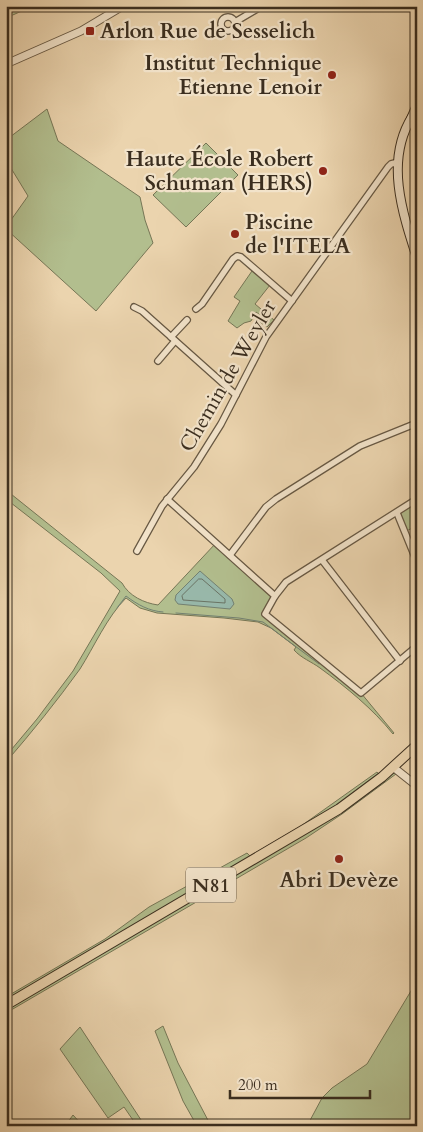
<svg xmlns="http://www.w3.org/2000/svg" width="423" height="1132" font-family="Cardo,serif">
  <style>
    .green { fill: #b2be8e; stroke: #767656 }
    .water { fill: #98b8aa; stroke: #738172 }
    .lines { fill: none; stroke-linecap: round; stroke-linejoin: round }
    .shore { stroke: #6a7364; stroke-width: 1 }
    .stream { stroke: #738172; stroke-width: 1 }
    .minor-casing { stroke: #675843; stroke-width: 8 }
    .tertiary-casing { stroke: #675843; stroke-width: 9 }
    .secondary-casing { stroke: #3b2e1f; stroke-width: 10 }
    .primary-casing { stroke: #3b2e1f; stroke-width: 11 }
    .minor { stroke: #f2e3ca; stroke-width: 5.5 }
    .tertiary { stroke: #f2e3ca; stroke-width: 7 }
    .secondary { stroke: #f2e3ca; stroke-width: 8 }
    .primary { stroke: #ebd4ae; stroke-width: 9 }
    .rail { stroke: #3b2e1f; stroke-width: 1; stroke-dasharray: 9 9; stroke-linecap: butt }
    .poi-dot { fill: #8f2418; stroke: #f2e3ca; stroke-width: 2 }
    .labels { text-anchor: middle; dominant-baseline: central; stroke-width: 4.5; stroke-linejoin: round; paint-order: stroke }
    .shield { fill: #f2e3ca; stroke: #726452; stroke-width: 1 }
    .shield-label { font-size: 20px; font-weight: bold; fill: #3b2e1f }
    .poi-label { font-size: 21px; font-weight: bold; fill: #3b2e1f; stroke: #f2e3ca; text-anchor: start }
    .street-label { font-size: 21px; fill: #3b2e1f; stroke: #f2e3ca }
  </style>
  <rect width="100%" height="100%" fill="#ebd4ae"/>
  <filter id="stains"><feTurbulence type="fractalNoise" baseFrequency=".004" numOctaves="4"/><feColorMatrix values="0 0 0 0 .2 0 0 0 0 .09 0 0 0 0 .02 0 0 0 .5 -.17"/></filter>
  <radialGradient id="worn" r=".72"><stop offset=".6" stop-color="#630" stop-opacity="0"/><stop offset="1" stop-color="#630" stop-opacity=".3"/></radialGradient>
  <!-- green -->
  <g class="green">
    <polygon points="6,6 33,6 6,18"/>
    <polygon points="47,109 58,141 140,197 145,220 153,243 96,311 6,229 6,227 28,196 6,160 6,140"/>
    <polygon points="206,143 238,175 186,227 153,195"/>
    <polygon points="252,271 270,285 255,304 274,320 267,327 260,322 260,315 256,312 251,321 244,323 237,328 228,321 240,301 234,297"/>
    <path d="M6,490L122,583C129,596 144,603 158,605L216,543L275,596L265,614L361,693L394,733L393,734C373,709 346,687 320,668C312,662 301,658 294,650L296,647L271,628L258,622L224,618L157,613L140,608L126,598C107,617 94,647 80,669C57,701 32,732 6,762V756L37,719L73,671L120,591L101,573L6,499Z"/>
    <polygon points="417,499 417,526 404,532 397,513"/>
    <polygon points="393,767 417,786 417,790 396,774 342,814 306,838 6,1013 6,997 105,939 149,907 247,853 250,856 301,826 377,772 382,777"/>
    <polygon points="417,981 417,1117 404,1126 307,1126 322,1098 332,1088 367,1064"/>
    <polygon points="163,1026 178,1063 211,1126 197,1126 183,1101 155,1031"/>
    <polygon points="80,1027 145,1126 137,1126 124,1107 108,1118 60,1049"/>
    <polygon points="73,1115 83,1126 65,1126"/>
  </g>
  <!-- water -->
  <polygon class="water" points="200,571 232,599 234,604 230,609 178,604 175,600 176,595"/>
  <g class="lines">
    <!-- shore -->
    <polygon class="shore" points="199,579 202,579 225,599 225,603 183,600 182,596"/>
    <!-- stream -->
    <g class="stream">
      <path d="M117,608L126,596C138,605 149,611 163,612"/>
      <polyline points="176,613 239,618 263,622 319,664"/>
    </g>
    <!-- minor casing -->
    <g class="minor-casing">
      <g id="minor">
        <circle cx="228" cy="24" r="7"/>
        <polyline points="235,22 262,6"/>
        <polyline points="134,307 142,311 236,395"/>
        <polyline points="196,309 202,304 233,259 237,256 241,257 292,301"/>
        <polyline points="171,337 187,320"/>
        <polyline points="158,361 175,341"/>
        <polyline points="167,499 275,596 265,614 361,693 417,646"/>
        <polyline points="397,513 417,562"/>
        <polyline points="137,551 162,506 194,467 221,424 266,337 388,167 391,164 399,162"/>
        <polyline points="230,555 266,507 276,499 360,446 417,423"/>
        <polyline points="322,560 400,661"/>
        <polyline points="275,596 286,582 417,499"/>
      </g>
    </g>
    <!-- tertiary casing -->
    <g class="tertiary-casing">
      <g id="tertiary">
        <polyline points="6,64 81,31 123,6"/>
        <polyline points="393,767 417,786"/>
      </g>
    </g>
    <!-- secondary casing -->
    <g class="secondary-casing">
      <g id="secondary">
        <path d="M412,117C385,160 402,212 417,258"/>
        <polyline points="410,121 417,105"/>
      </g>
    </g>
    <!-- primary casing -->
    <g class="primary-casing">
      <polyline id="primary" points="6,1005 339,809 382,777 417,745"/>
    </g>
    <!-- minor -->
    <use href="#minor" class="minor"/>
    <!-- tertiary -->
    <use href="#tertiary" class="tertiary"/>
    <!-- secondary -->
    <use href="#secondary" class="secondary"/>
    <!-- primary -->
    <use href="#primary" class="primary"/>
    <!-- rail -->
    <polyline class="rail" points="409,1126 417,1120"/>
  </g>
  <!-- markers -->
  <g class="poi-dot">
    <rect x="85" y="26" width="10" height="10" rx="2.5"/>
    <circle cx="332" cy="75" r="5"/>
    <circle cx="323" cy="171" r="5"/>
    <circle cx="235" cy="234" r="5"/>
    <circle cx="339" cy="859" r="5"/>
  </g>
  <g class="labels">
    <!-- shield labels -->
    <rect class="shield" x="186" y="867.5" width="50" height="35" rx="4"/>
    <g class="shield-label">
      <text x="211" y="885">N81</text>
    </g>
    <!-- poi labels -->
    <g class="poi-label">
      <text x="100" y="31">Arlon Rue de Sesselich</text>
      <text x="322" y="63" text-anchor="end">Institut Technique<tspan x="322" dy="24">Etienne Lenoir</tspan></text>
      <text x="313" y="159" text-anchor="end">Haute École Robert<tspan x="313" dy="24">Schuman (HERS)</tspan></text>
      <text x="245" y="222">Piscine<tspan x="245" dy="24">de l'ITELA</tspan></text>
      <text x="339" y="880" text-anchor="middle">Abri Devèze</text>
    </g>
    <!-- street labels -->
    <g class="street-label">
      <text transform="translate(228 376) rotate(-60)">Chemin de Weyler</text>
    </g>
  </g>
  <!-- margin -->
  <rect width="423" height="1132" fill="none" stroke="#ebd4ae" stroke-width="25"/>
  <rect x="8" y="8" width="408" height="1117" fill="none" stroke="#3b2e1f" stroke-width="2.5"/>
  <rect x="12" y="12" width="398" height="1107" fill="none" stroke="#3b2e1f"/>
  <!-- scale -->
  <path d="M230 1090v8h140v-8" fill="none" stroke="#3b2e1f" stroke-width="2.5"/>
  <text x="238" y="1090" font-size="15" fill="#3b2e1f" stroke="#f2e3ca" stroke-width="4" paint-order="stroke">200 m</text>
  <rect width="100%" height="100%" filter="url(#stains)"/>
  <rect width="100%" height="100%" fill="url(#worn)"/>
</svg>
